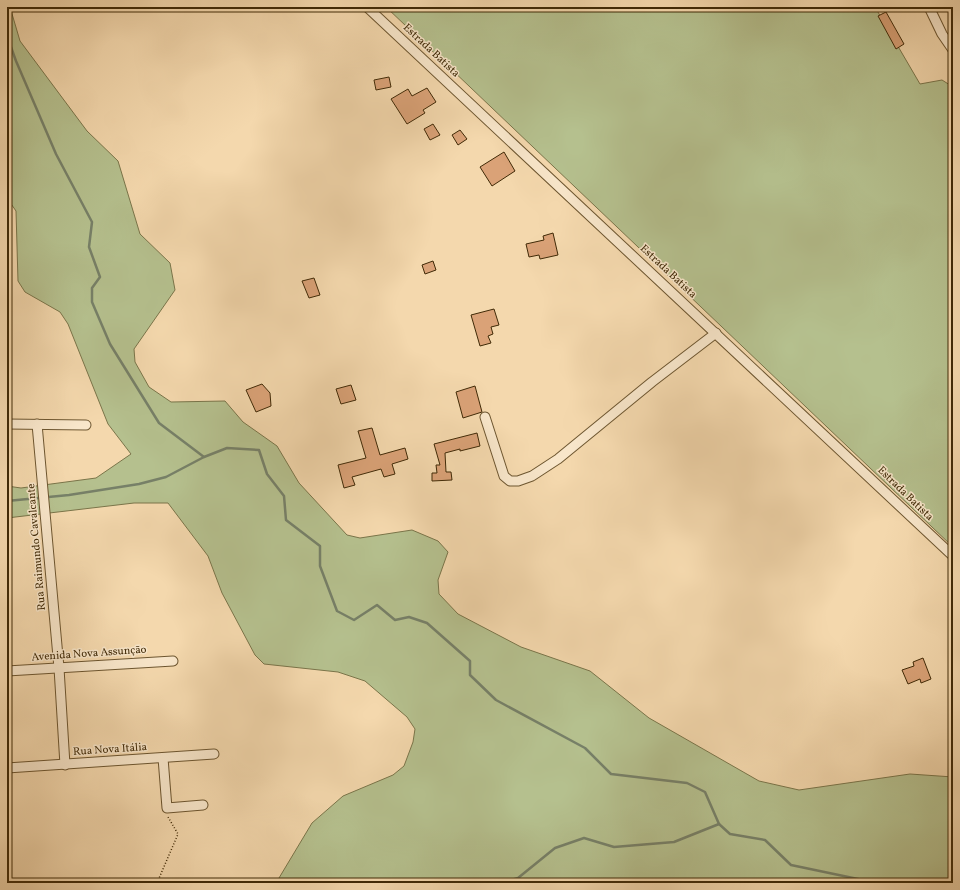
<svg xmlns="http://www.w3.org/2000/svg" width="960" height="890" font-family="Vollkorn,serif">
  <style>
    .green { fill: #b5c08e; stroke: #7a754a }
    .lines { fill: none; stroke-linecap: round; stroke-linejoin: round }
    .stream { stroke: #778068; stroke-width: 2.5 }
    .building { fill: #daa277; stroke: #402a07 }
    .minor-casing { stroke: #6d5630; stroke-width: 11 }
    .path { stroke: #402a07; stroke-width: 1.5; stroke-dasharray: 1 2; stroke-linecap: butt }
    .minor { stroke: #f8e6ca; stroke-width: 9 }
    .labels { text-anchor: middle; dominant-baseline: central; stroke-width: 3; stroke-linejoin: round; paint-order: stroke }
    .street-label { font-size: 11px; fill: #402a07; stroke: #f8e6ca }
  </style>
  <rect width="100%" height="100%" fill="#f4d8ad"/>
  <filter id="stains"><feTurbulence type="fractalNoise" baseFrequency=".005" numOctaves="4"/><feColorMatrix values="0 0 0 0 .2 0 0 0 0 .09 0 0 0 0 .02 0 0 0 .5 -.17"/></filter>
  <radialGradient id="worn" r=".72"><stop offset=".6" stop-color="#630" stop-opacity="0"/><stop offset="1" stop-color="#630" stop-opacity=".3"/></radialGradient>
  <!-- green -->
  <g class="green">
    <polygon points="7,7 10,7 20,41 87,131 118,161 140,234 170,263 175,290 134,349 135,362 149,387 171,402 225,401 243,422 277,446 299,483 347,535 360,538 412,530 438,541 448,552 438,580 439,594 458,614 521,647 590,671 649,718 759,781 799,790 910,774 953,777 953,883 276,883 312,823 343,796 393,775 404,766 413,742 415,729 407,717 365,681 338,672 264,664 255,655 222,593 208,556 168,503 134,503 7,518 7,486 21,488 96,478 131,454 108,424 68,324 60,312 25,292 18,281 16,211 7,198"/>
    <polygon points="386,7 875,7 920,84 942,80 953,87 953,547"/>
  </g>
  <g class="lines">
    <!-- stream -->
    <g class="stream">
      <polyline points="7,36 16,61 56,154 92,222 89,247 100,277 92,288 92,302 110,344 159,423 204,457 227,448 259,450 267,474 284,496 286,520 320,546 320,566 337,611 354,620 377,605 395,620 409,617 427,623 470,661 470,675 496,700 585,748 611,774 687,783 705,792 719,824 730,834 765,840 791,865 877,883"/>
      <polyline points="7,501 69,495 139,484 166,477 204,457"/>
      <polyline points="502,883 518,878 555,848 584,838 614,847 674,842 719,824"/>
    </g>
  </g>
  <!-- building -->
  <g class="building">
    <polygon points="886,12 904,44 896,49 878,16"/>
    <polygon points="389,77 391,87 376,90 374,80"/>
    <polygon points="427,88 436,102 423,110 425,113 407,124 391,99 408,89 412,96"/>
    <polygon points="433,124 440,135 430,140 424,129"/>
    <polygon points="460,130 467,139 458,145 452,135"/>
    <polygon points="504,152 515,171 492,186 480,167"/>
    <polygon points="553,233 558,255 540,259 539,255 529,257 526,244 544,240 543,236"/>
    <polygon points="433,261 436,270 425,274 422,265"/>
    <polygon points="314,278 320,295 309,298 302,281"/>
    <polygon points="494,309 499,325 491,327 493,334 488,336 491,343 480,346 471,315"/>
    <polygon points="262,384 270,393 271,406 256,412 246,390"/>
    <polygon points="351,385 356,400 341,404 336,389"/>
    <polygon points="475,386 482,412 463,418 456,392"/>
    <polygon points="372,428 380,455 405,448 408,459 392,464 395,474 384,477 381,469 352,477 355,485 344,488 338,465 366,458 358,431"/>
    <polygon points="477,433 480,446 460,451 460,449 445,453 446,472 451,472 452,480 432,481 432,473 437,473 436,465 440,465 434,444"/>
    <polygon points="923,658 931,679 921,683 920,679 908,684 902,670 914,666 913,662"/>
  </g>
  <g class="lines">
    <!-- minor casing -->
    <g class="minor-casing">
      <g id="minor">
        <polyline points="367,7 953,556"/>
        <polyline points="929,7 942,34 953,50"/>
        <polyline points="485,417 504,476 510,481 518,481 532,476 558,459 652,382 716,333"/>
        <polyline points="7,424 86,425"/>
        <polyline points="37,424 59,668 65,765"/>
        <polyline points="7,671 173,661"/>
        <polyline points="163,758 167,808 203,805"/>
        <polyline points="7,768 214,754"/>
      </g>
    </g>
    <!-- path -->
    <polyline class="path" points="157,883 178,834 168,817"/>
    <!-- minor -->
    <use href="#minor" class="minor"/>
  </g>
  <g class="labels">
    <!-- street labels -->
    <g class="street-label">
      <text transform="translate(431 51) rotate(43)">Estrada Batista</text>
      <text transform="translate(668 272) rotate(43)">Estrada Batista</text>
      <text transform="translate(905 494) rotate(44)">Estrada Batista</text>
      <text transform="translate(37 547) rotate(-95)">Rua Raimundo Cavalcante</text>
      <text transform="translate(89 654) rotate(-4)">Avenida Nova Assunção</text>
      <text transform="translate(110 750) rotate(-4)">Rua Nova Itália</text>
    </g>
  </g>
  <!-- margin -->
  <rect width="960" height="890" fill="none" stroke="#f4d8ad" stroke-width="24"/>
  <rect x="8" y="8" width="944" height="874" fill="none" stroke="#402a07" stroke-width="2"/>
  <rect x="12" y="12" width="936" height="866" fill="none" stroke="#402a07"/>
  <rect width="100%" height="100%" filter="url(#stains)"/>
  <rect width="100%" height="100%" fill="url(#worn)"/>
</svg>
